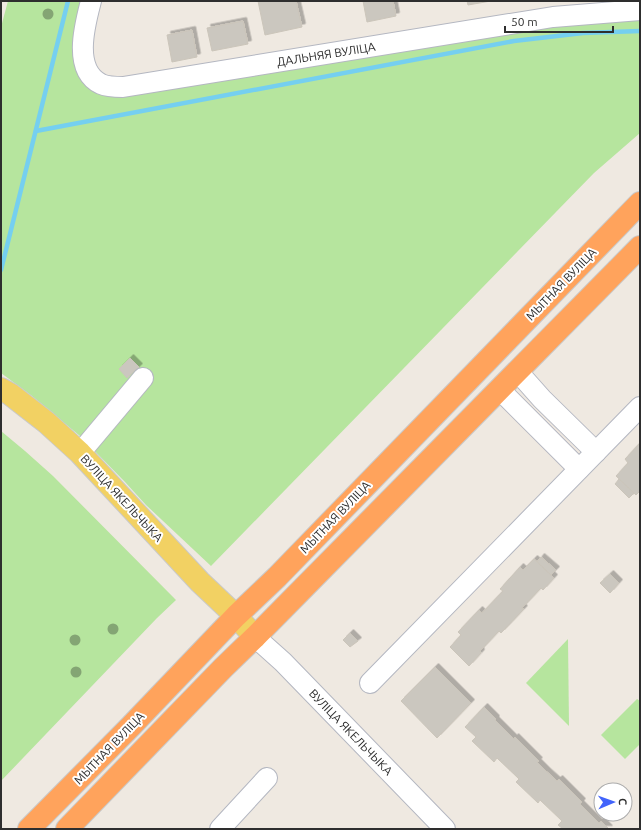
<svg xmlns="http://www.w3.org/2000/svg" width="641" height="830" font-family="Ubuntu,sans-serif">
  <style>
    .green { fill: #b6e59e }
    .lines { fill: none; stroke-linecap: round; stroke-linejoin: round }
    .stream { stroke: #75cff0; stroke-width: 4.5 }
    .building { fill: #cbc7bf; stroke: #cbc5ba; filter: url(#shadow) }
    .minor-casing { stroke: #b4b7c1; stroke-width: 22 }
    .major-casing { stroke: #c9c9c9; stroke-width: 24 }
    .highway-casing { stroke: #c9c9c9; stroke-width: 24 }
    .minor { stroke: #fff; stroke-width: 20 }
    .major { stroke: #f2d163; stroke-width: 22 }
    .highway { stroke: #ffa35c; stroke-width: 22 }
    .tree { fill: #84a574 }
    .labels { text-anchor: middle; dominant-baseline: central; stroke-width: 4; stroke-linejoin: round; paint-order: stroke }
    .street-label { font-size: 12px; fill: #2e2e2e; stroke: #fff }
  </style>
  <defs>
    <filter id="shadow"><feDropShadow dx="3.5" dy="-3.5" stdDeviation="0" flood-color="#0004"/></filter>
  </defs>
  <rect width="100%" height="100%" fill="#efe9e1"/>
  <!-- green -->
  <g class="green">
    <polygon points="8,1 83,1 82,80 90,89 101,94 541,28 640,19 640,133 594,173 211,566 146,505 125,482 80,436 32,396 1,373 1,27"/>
    <polygon points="1,431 25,451 53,476 176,600 157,618 1,781"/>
    <polygon points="568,639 569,726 526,683"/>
    <polygon points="637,699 640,701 640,744 625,759 601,735"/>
  </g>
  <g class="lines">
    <!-- stream -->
    <g class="stream">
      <polyline points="36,131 514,41 583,33 640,31"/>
      <polyline points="1,270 68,1"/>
    </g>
  </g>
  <!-- building -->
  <g class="building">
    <polygon points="258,1 296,1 302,27 265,35"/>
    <polygon points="363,1 393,1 396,16 367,22"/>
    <polygon points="467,1 491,1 468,5"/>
    <polygon points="243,21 248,44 212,51 207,28"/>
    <polygon points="192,30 197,57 172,62 167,35"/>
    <polygon points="130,358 139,367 127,378 119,369"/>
    <polygon points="640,443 640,491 636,495 616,476 628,463 625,459"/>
    <polygon points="619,479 634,493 629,498 615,484"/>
    <polygon points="541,557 556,570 551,575 537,562"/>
    <polygon points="534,559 554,578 543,590 541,588 522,608 524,609 501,633 499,631 480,651 481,653 469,666 450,647 461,635 458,632 479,610 482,613 503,591 500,589 520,567 523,570"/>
    <polygon points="610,574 619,583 610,593 600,583"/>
    <polygon points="350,633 358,641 350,647 343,640"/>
    <polygon points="435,667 471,703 437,738 401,701"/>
    <polygon points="484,707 496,719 495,720 514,739 515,737 539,761 537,762 547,772 557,781 559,779 582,802 580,804 599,823 601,821 609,829 563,829 558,825 562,821 540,800 538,803 516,782 519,779 497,758 494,762 472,741 476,737 465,727"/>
  </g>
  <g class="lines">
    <!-- minor casing -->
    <g class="minor-casing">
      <g id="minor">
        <path d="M91,1C85,24 72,70 101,84C108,87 116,87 123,87L553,17L640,10"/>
        <polyline points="518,372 542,399 596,452"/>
        <polyline points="500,390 579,469"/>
        <polyline points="80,453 143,378"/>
        <polyline points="255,637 283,662 445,829"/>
        <polyline points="370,683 640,407"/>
        <polyline points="220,829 267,778"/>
      </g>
    </g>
    <!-- major casing -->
    <g class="major-casing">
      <polyline id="major" points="1,389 10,394 46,422 80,453 200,582 236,616 255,637"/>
    </g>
    <!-- highway casing -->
    <g class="highway-casing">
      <g id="highway">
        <polyline points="29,829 131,726 236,616 277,577 640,203"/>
        <polyline points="67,829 223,668 255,637 640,247"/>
      </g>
    </g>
    <!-- minor -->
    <use href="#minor" class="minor"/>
    <!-- major -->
    <use href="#major" class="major"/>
    <!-- highway -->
    <use href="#highway" class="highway"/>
  </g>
  <!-- trees -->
  <g class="tree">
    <circle cx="48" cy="14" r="5.5"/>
    <circle cx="113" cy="629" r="5.5"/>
    <circle cx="75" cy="640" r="5.5"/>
    <circle cx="76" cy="672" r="5.5"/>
  </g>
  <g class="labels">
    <!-- street labels -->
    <g class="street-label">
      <text transform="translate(326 54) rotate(-9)">ДАЛЬНЯЯ ВУЛІЦА</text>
      <text transform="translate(561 284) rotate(-46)">МЫТНАЯ ВУЛІЦА</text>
      <text transform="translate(122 498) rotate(47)">ВУЛІЦА ЯКЕЛЬЧЫКА</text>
      <text transform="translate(335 517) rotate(-46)">МЫТНАЯ ВУЛІЦА</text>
      <text transform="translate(351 732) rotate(46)">ВУЛІЦА ЯКЕЛЬЧЫКА</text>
      <text transform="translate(109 748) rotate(-46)">МЫТНАЯ ВУЛІЦА</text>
    </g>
  </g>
  <!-- border -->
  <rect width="641" height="830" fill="none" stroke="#2e2e2e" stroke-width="4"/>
  <!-- north arrow -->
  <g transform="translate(613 802) rotate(88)"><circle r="19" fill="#ffffff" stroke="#ababab"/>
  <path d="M0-3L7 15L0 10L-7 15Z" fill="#4264fb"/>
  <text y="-6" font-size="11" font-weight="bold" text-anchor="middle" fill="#2e2e2e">С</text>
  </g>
  <!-- scale -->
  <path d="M505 26v6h108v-6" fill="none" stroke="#2e2e2e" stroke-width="2"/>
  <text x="511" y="26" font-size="12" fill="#2e2e2e" stroke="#ffffff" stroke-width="3" paint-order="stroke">50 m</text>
</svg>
